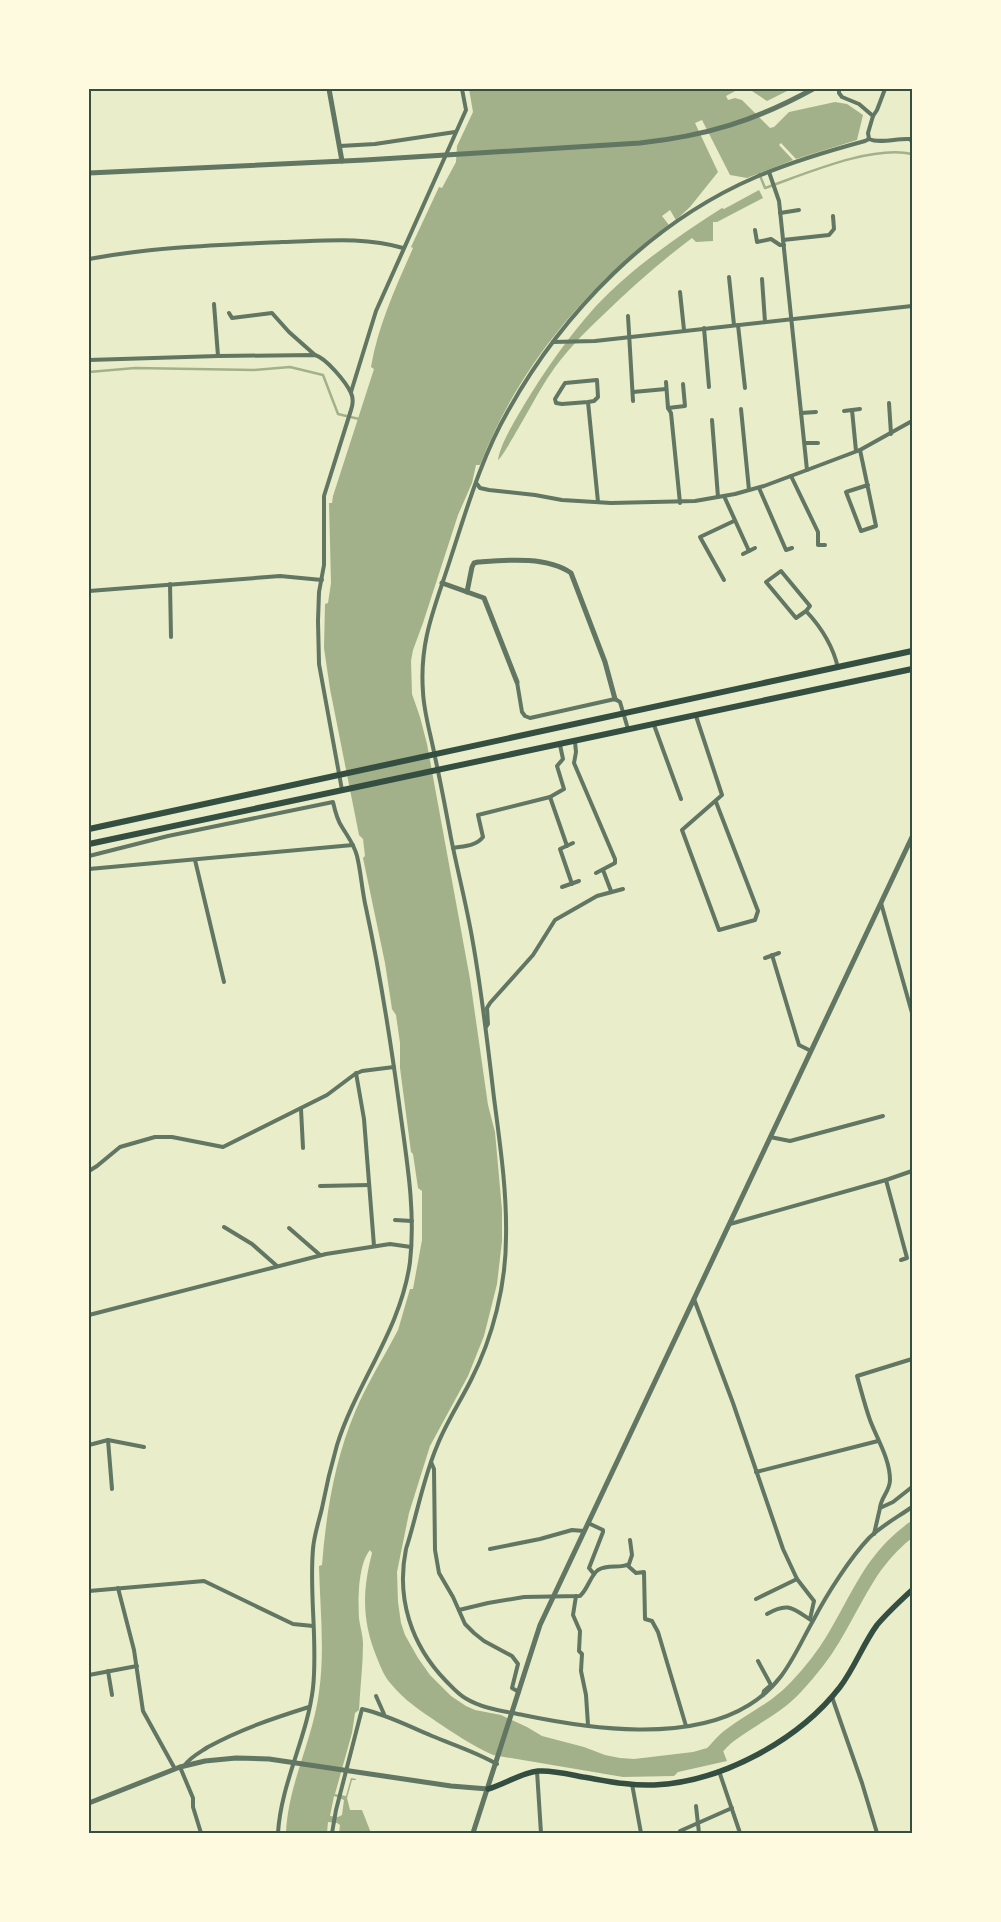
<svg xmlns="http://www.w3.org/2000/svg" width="1001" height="1922" font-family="'PT Sans Narrow',sans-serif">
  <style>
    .water { fill: #a3b18a; fill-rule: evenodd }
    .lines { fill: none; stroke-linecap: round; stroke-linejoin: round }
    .stream { stroke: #a3b18a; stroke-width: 2.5 }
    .river { stroke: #a3b18a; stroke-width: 14 }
    .minor { stroke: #617663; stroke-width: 4 }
    .tertiary { stroke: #617663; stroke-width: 5 }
    .secondary { stroke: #344e41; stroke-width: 5.5 }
    .primary { stroke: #344e41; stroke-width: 6 }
    .neatline { fill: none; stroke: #344e41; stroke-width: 2 }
  </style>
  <rect width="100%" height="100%" fill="#e9edc9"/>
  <!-- water -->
  <g class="water">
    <path d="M469,89H739L726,96L728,100L735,98L742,100L770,128L774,127L789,112L835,102L847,104L863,115L857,140L796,159L781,143L779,145L793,160L747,178L730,175L702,120L695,123L718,172L690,207L676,220L670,210L662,216L669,225C586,287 518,367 480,465H476L472,483L458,515L423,623L413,650L411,661L412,694L420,717L427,744L470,979L488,1105L495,1132L502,1210V1241L497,1284L484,1336L468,1376L430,1446L409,1513L397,1572L398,1602L401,1623L405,1635L418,1658L430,1675L451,1696L466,1706L475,1710L501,1715L527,1727L542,1736L584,1747L605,1755L620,1758L634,1759L693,1752L707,1748L718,1738L727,1761L678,1772L674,1776L623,1777L493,1755C473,1746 455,1734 437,1722C421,1711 404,1700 392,1685C385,1678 381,1668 377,1658C362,1621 362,1592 372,1553L370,1550C358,1564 358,1600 359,1618C360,1627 363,1635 363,1644C363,1666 360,1688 359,1710L355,1713L352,1733L335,1794L346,1796L351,1778L356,1779V1780H352L347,1798L350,1810H362L371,1833H339L340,1825L337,1823L328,1822L327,1833H286C288,1784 313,1740 319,1692C325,1651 320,1608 319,1566L322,1565C326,1513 335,1459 355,1412C367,1383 384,1357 398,1330L410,1289H413L422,1240V1191L418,1188L413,1154L411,1152L400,1068V1043L396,1015L392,1009L385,963L363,858L365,856L363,839L359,835L330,689L324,648L325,604L328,603L331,583L329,503H332L333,496L374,369L371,367C378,325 396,287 413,248L411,247L439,187L442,188L456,162L457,146L473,112ZM334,1796L344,1800L342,1815L338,1817L330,1816Z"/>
    <polygon points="749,89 791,89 767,101"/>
    <path d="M759,190L763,198L717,222H713V241L696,242L692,238C660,262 631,288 602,316C583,334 564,353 549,376C540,388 504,457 498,460C500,444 516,419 524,405C545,370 569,336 596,306C633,267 677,237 722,208L724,209Z"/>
  </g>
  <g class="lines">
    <!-- stream -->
    <g class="stream">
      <path d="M759,173L765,188C805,174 871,145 912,154"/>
      <polyline points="89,372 135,368 254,370 290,367 323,375 338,414 359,419"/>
    </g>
    <!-- river -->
    <path class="river" d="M707,1757L711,1755C716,1749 722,1741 729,1736C751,1719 777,1708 796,1687C810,1672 823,1656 833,1639C859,1596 870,1560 912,1529"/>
    <!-- minor -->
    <g class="minor">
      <path d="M839,89V93L842,97L859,104L873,116L868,133L869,139C880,144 897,138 910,139L912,142"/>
      <polyline points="873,116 877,110 885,89"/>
      <path d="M869,139L865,141C828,151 791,162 756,177C651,222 563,312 508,411C482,456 467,508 451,557C436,605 419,639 423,692C424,714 431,735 435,757C441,784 446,811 451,838C458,873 467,907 473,943C482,994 488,1046 494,1098C500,1144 507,1191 506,1237C506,1285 493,1337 471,1380C460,1402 446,1423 437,1446C423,1479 417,1515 406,1549C396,1598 411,1645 446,1681C452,1687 458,1694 465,1698C483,1709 503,1711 523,1715C590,1729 688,1743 749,1705C785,1683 794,1654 814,1619C827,1594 850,1558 869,1538C881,1526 898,1517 912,1507"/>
      <polyline points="340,146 375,144 455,132"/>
      <polyline points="769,172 779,201 807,470"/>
      <polyline points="780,213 799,210"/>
      <polyline points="755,230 757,242 771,239 780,245 784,245"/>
      <polyline points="783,240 829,235 834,229 833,216"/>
      <path d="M89,259C153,247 217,245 282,242C322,241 364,236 403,248"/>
      <polyline points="729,277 734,325"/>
      <polyline points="762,279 765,322"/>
      <polyline points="680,292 684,330"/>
      <polyline points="214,304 218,356"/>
      <polyline points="229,313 232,318 272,313 289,332 315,355"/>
      <polyline points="628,316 633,401"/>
      <polyline points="738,325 745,388"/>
      <polyline points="704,328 709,387"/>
      <polyline points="553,342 595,341 912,306"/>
      <path d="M89,360L218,356L315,355C326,358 346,382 351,393C354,399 353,404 351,410L324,496V565L319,592L318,621L319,664L342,790"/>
      <polyline points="666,382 668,408 671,413 680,503"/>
      <polyline points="351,392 376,311 466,110 462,89"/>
      <polyline points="633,392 666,389"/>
      <polyline points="588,402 562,404 556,403 555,399 565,383 597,380 598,397 594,401 588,402 598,502"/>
      <polyline points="889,403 891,434"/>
      <polyline points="668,408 685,406 683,384"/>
      <polyline points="741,409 749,490"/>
      <polyline points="852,410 856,451"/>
      <polyline points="844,411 860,409"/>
      <polyline points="801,413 816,412"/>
      <polyline points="712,420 718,497"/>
      <polyline points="805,443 818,443"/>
      <polyline points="860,450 876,526 861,531 846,492 868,485"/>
      <polyline points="791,476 818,532 818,545 825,545"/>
      <polyline points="477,484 480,488 489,490 535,495 562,500 611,503 695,501 735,494 764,486 807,470 860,450 912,421"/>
      <polyline points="759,488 786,550 792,548"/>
      <polyline points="724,496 749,551"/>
      <polyline points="743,554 755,548"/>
      <polyline points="724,580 700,537 734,521"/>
      <polyline points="170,584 171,637"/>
      <polyline points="89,591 280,576 322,580"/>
      <path d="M806,611L810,606L781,571L766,582L796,618L806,611C821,627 833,646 838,668"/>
      <polyline points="517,682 522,712 525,716 530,718 615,699 620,702 628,729"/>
      <polyline points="696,716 722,795 682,830 719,930 755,920 758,911 716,802"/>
      <polyline points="654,725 681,799"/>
      <polyline points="575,742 576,752 574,763 615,859 615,863 596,873"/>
      <polyline points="550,797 567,846"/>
      <path d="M453,848C464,846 476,846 483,837L478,815L550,797L564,789L557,766L563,759L560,745"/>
      <path d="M89,856L168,836L333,802C335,811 337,820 342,827C348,837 354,844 357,856C361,872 362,891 366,908C380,973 390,1037 399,1103C406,1156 416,1209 410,1262C401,1329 357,1382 337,1445C331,1466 326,1487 322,1508C319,1521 314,1535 313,1549C309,1595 318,1642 313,1688C307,1738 281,1783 278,1833"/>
      <polyline points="195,860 224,982"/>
      <polyline points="89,869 353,845"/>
      <polyline points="603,870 611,891"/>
      <polyline points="572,884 560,849 573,843"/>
      <polyline points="562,887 579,881"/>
      <polyline points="881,903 912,1013"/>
      <polyline points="772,955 799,1045 811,1051"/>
      <polyline points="765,958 779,953"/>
      <polyline points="486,1027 488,1024 487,1008 490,1003 533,955 555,920 597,896 623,889"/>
      <polyline points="356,1073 364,1119 374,1246"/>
      <polyline points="301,1109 303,1148"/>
      <polyline points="770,1137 790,1141 883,1116"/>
      <polyline points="89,1171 97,1166 120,1147 155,1137 172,1137 223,1147 327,1095 355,1074 362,1071 394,1067"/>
      <polyline points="886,1180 907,1258 901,1260"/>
      <polyline points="320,1186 369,1185"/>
      <polyline points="395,1220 412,1221"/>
      <polyline points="730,1224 886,1180 912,1171"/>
      <polyline points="224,1227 252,1244 277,1266"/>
      <polyline points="289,1228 320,1255"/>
      <polyline points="694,1299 733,1403 783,1549 797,1579 814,1601 810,1619"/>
      <polyline points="89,1315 326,1254 390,1244 411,1247"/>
      <polyline points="108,1440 112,1489"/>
      <polyline points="89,1445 108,1440 144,1447"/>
      <polyline points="431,1462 434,1469 435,1550 439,1573 453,1597 465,1624 474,1633 484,1641 512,1656 518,1664 512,1688 519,1692"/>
      <polyline points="756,1472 878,1441"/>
      <path d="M880,1508C881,1497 890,1491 890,1480C890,1459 877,1439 870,1420C865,1406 861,1390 857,1376L912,1359"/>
      <polyline points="588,1523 603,1530 603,1532 589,1568 594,1574"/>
      <polyline points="874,1534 880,1508 893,1502 912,1487"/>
      <polyline points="490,1549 540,1539 572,1530 584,1531"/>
      <polyline points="627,1565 636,1573 644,1572 645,1619 652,1621 658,1632 686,1726"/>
      <polyline points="118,1588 134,1650 143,1711 175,1769"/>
      <polyline points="89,1591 204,1581 293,1624 313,1626"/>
      <polyline points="576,1596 573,1615 580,1631 579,1651 582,1654 581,1671 586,1695 588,1725"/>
      <polyline points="756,1599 797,1579"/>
      <path d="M459,1610L488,1603L524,1597L580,1596C588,1589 590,1576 598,1570C608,1564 620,1569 629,1564L632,1555L630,1540"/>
      <path d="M767,1614C788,1602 792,1608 811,1620"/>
      <polyline points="758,1661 771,1685 764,1691 763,1695"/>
      <polyline points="108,1671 112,1695"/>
      <polyline points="89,1675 137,1666"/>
      <polyline points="376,1696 384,1714"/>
      <polyline points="832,1697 862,1783 877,1833"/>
      <path d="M184,1766C190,1757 199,1753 208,1747C241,1729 274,1718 309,1707"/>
      <polyline points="180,1767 193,1798 193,1807 201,1833"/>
      <polyline points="537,1771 541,1833"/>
      <polyline points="719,1771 740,1833"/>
      <polyline points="632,1784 641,1833"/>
      <polyline points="696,1806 699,1833"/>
      <polyline points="680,1831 732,1808"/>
      <path d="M332,1833L336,1810L362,1709C388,1715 408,1726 432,1736C454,1745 476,1752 497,1764"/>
    </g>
    <!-- tertiary -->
    <g class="tertiary">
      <polyline points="329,89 342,161"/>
      <path d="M89,173L365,160L640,143C705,136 755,121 813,89"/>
      <polyline points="442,583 484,598 517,682"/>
      <path d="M467,592L472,567L474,563L478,562C506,560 547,556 571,573L605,662L615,699"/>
      <polyline points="89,1803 180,1767 205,1761 236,1758 269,1759 451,1786 488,1789"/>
      <polyline points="473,1833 540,1625 912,837"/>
    </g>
    <!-- secondary -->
    <path class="secondary" d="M488,1789C505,1784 521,1773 538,1771C553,1770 568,1774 583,1777C607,1781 630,1786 654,1785C722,1782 799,1740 840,1687C855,1667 863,1644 877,1625C888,1612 900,1601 912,1590"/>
    <!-- primary -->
    <g class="primary">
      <polyline points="89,829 912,651"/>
      <polyline points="89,844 912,669"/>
    </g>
  </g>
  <!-- border -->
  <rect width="1001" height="1922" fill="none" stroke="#fefae0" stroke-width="180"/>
  <rect x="90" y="90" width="821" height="1742" class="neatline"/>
</svg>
